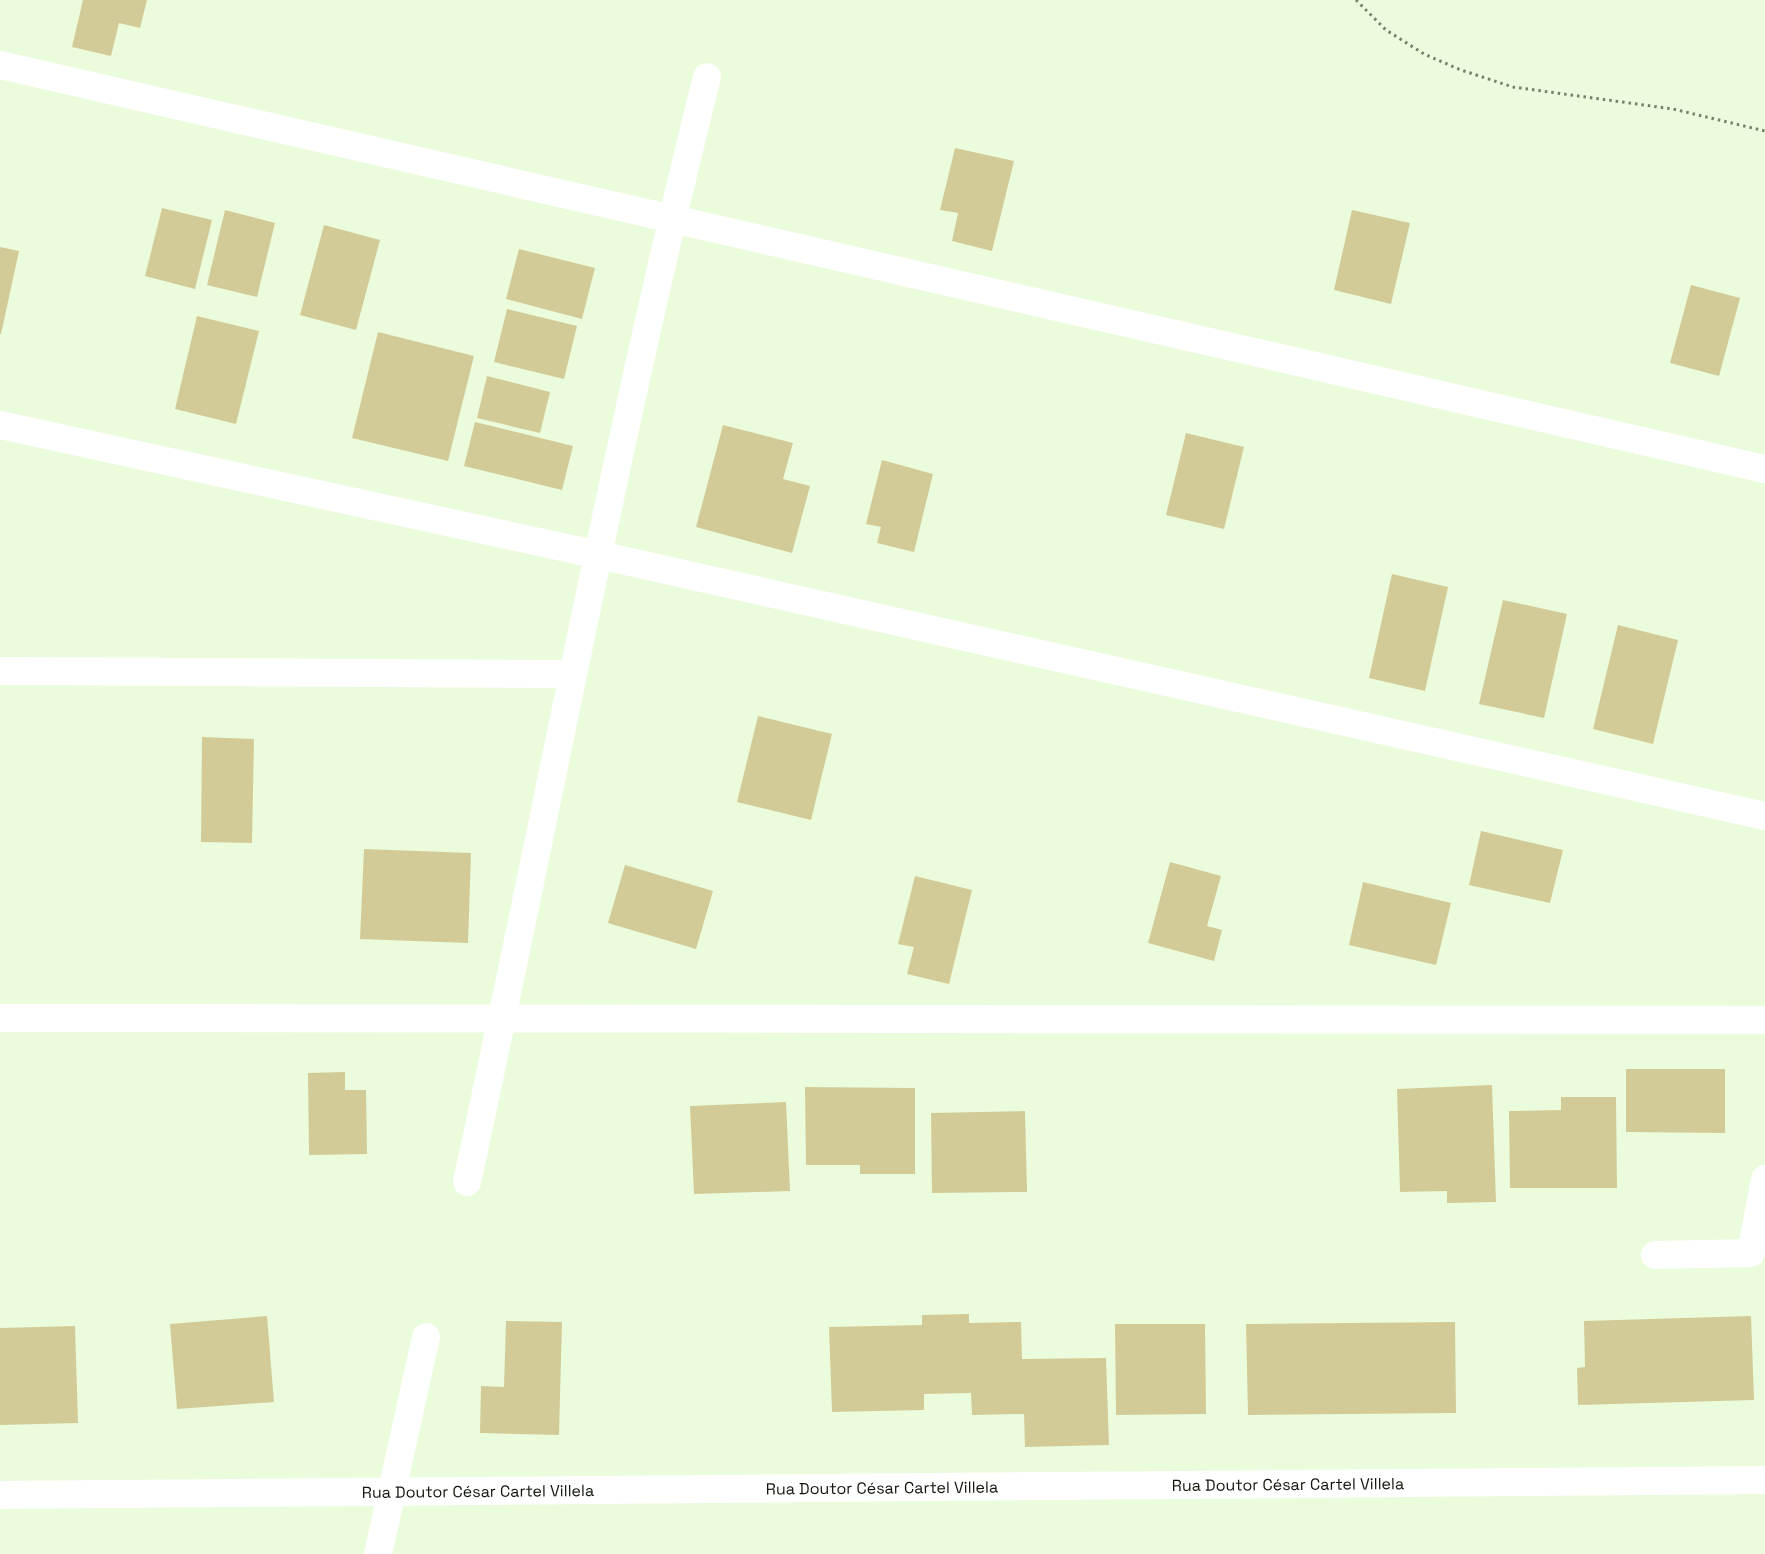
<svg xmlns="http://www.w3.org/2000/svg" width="1765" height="1554" font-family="'Space Grotesk',sans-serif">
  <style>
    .building { fill: #d3cb97 }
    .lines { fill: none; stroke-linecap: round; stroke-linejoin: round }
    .path { stroke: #76816c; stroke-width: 3; stroke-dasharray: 2.5 4; stroke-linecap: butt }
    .minor { stroke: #fff; stroke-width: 28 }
    .labels { text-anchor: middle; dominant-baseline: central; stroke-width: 5; stroke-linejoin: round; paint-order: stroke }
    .street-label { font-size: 16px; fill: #11170c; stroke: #fff }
  </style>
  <rect width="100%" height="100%" fill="#ebfcdd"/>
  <!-- building -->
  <g class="building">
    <polygon points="83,0 147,0 140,28 119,23 111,56 72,47"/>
    <polygon points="955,148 1014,161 992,251 952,241 958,213 940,210"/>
    <polygon points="162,208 212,220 195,289 145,276"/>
    <polygon points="225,210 275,223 257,297 207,285"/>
    <polygon points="1352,210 1410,223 1391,304 1334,290"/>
    <polygon points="324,225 380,240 356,330 300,315"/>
    <polygon points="0,247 19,251 1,334 0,334"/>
    <polygon points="519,249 595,268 582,319 506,299"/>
    <polygon points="1691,285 1740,298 1719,376 1670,363"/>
    <polygon points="507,309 577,326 564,379 494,362"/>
    <polygon points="197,316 259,331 236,424 175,409"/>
    <polygon points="378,332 474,356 448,461 352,438"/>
    <polygon points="487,376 550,392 540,433 477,418"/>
    <polygon points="475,422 573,446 562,490 464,466"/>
    <polygon points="723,425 793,443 783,479 810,486 792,553 696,527"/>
    <polygon points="1186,433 1244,447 1224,529 1166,515"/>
    <polygon points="882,460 933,474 914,552 877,543 881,527 866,524"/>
    <polygon points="1392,574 1448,587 1425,691 1369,678"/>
    <polygon points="1503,600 1567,614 1544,718 1479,704"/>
    <polygon points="1618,625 1678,640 1653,744 1593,729"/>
    <polygon points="758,716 832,734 811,820 737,802"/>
    <polygon points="202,737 254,739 252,843 201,842"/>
    <polygon points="1481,831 1563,850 1550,903 1469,885"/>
    <polygon points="364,849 471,853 468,943 360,939"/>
    <polygon points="1170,862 1221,876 1207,926 1222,930 1214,961 1148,943"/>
    <polygon points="625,865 713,891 696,949 608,923"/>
    <polygon points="915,876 972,890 949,984 907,974 914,947 898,944"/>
    <polygon points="1363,882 1451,903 1436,965 1349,945"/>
    <polygon points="1626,1069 1725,1069 1725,1133 1626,1132"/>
    <polygon points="345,1072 345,1090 366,1090 367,1154 309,1155 308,1073"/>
    <polygon points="1492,1085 1496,1202 1447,1203 1447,1191 1400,1192 1397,1089"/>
    <polygon points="805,1087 915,1088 915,1174 860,1174 860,1165 806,1165"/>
    <polygon points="1561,1097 1616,1097 1617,1188 1510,1188 1509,1111 1561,1110"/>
    <polygon points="786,1102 790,1191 694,1194 690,1106"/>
    <polygon points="1025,1111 1027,1192 932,1193 931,1113"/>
    <polygon points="969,1314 969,1323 1021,1322 1022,1359 1106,1358 1109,1445 1025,1447 1024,1414 972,1415 971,1393 924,1394 924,1410 832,1412 829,1327 922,1325 922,1315"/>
    <polygon points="267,1316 274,1402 177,1409 170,1324"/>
    <polygon points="1751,1316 1754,1400 1578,1405 1577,1368 1585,1367 1584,1321"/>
    <polygon points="506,1321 562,1322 559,1435 480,1433 481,1386 504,1387"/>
    <polygon points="1455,1322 1456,1413 1248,1415 1246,1324"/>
    <polygon points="1115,1324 1205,1324 1206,1414 1116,1415"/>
    <polygon points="75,1326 78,1423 0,1425 0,1328"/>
  </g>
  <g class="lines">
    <!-- path -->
    <polyline class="path" points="1356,0 1386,30 1424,54 1461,70 1513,87 1673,109 1765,131"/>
    <!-- minor -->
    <g class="minor">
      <polyline points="0,65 1765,469"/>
      <polyline points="0,425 599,555 1765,816"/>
      <polyline points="0,671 572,674"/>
      <polyline points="0,1018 1765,1020"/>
      <path d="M467,1182C547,814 615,443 707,77"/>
      <polyline points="1655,1255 1751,1253 1765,1179"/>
      <path id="s1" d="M0,1495L1765,1480"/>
      <polyline points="378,1554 426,1337"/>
    </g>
  </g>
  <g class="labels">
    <!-- street labels -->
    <g class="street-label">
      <text stroke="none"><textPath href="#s1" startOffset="1288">Rua Doutor César Cartel Villela</textPath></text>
      <text stroke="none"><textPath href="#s1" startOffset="882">Rua Doutor César Cartel Villela</textPath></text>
      <text stroke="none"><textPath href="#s1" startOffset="478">Rua Doutor César Cartel Villela</textPath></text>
    </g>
  </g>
</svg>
